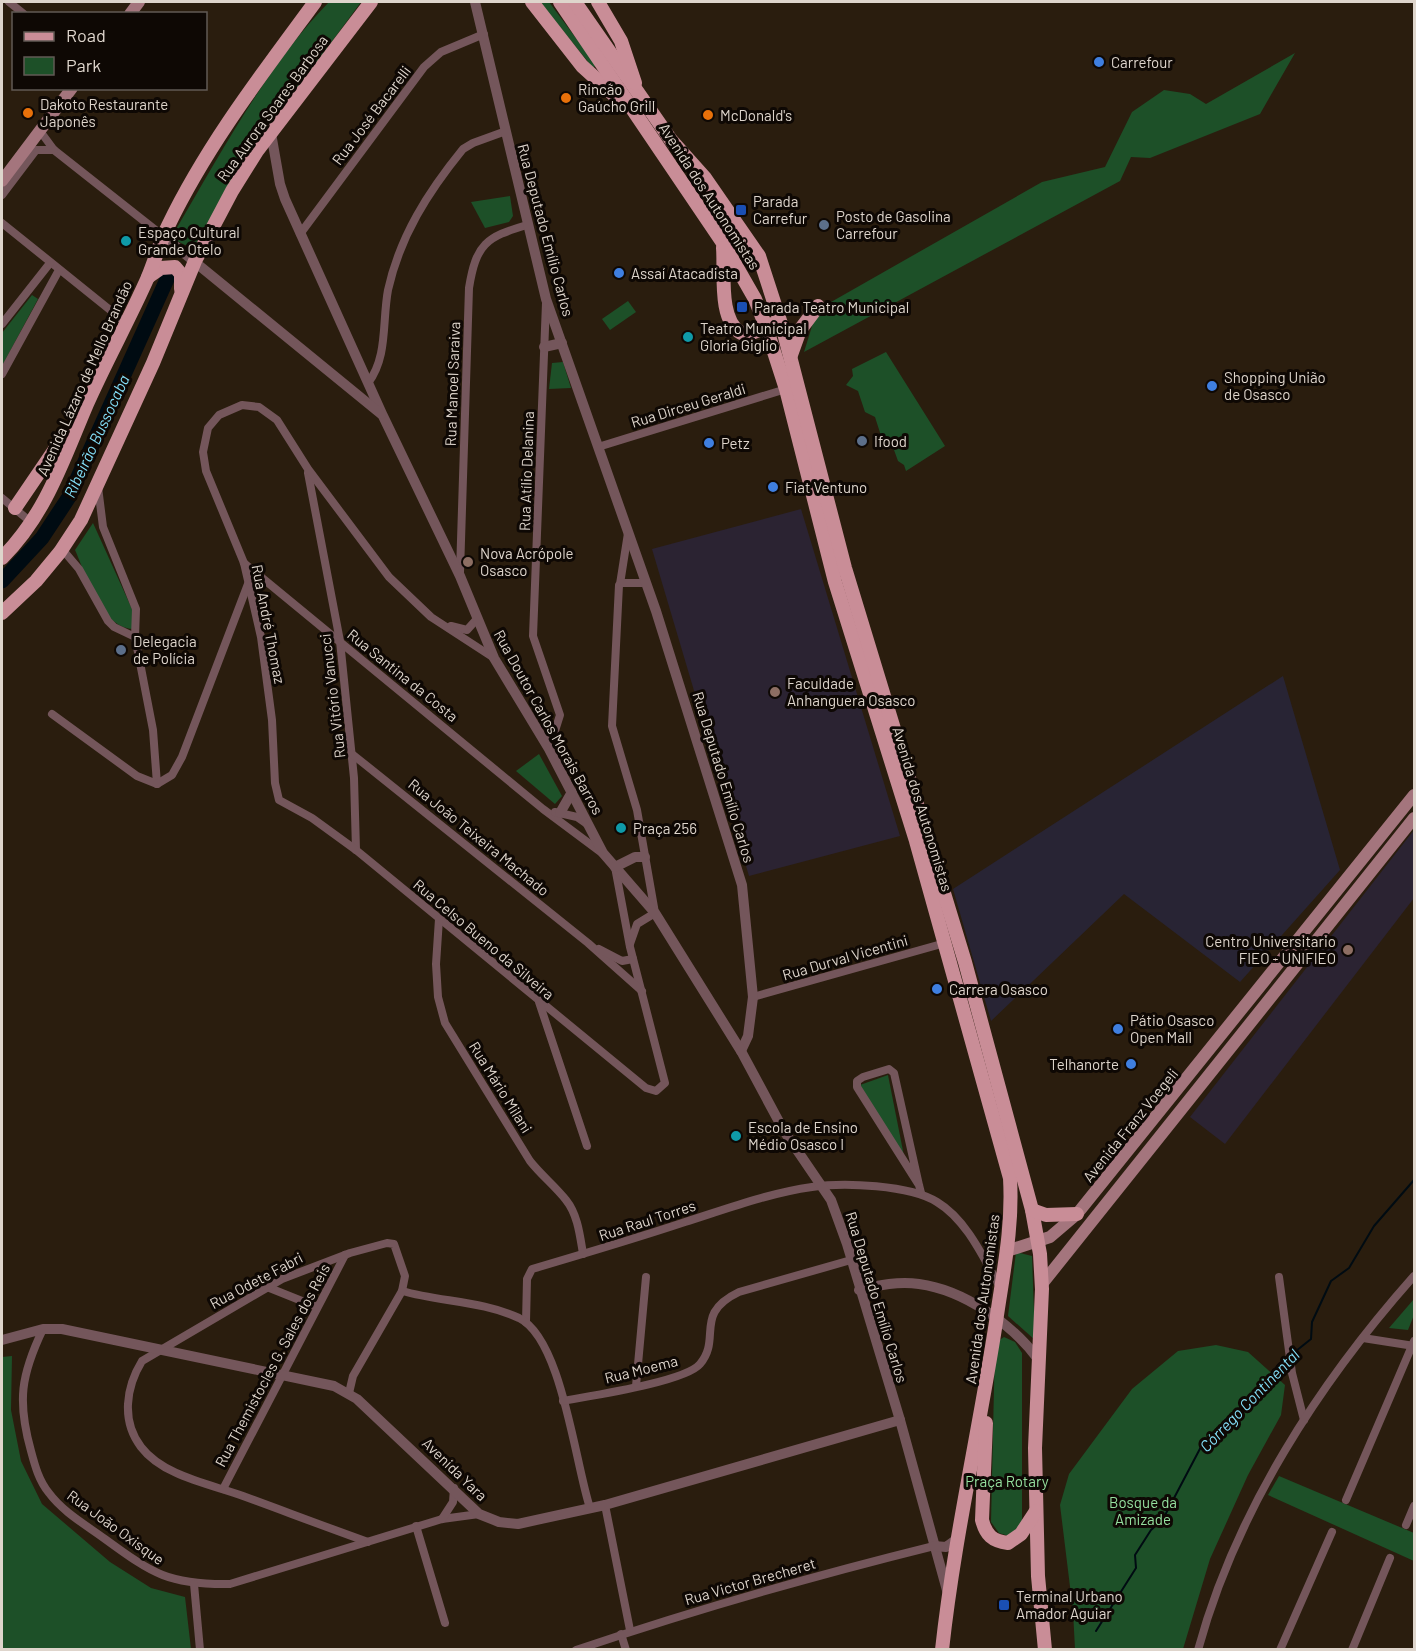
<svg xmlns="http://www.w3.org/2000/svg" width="1416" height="1651" font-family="Barlow,sans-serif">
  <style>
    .industrial { fill: #282434 }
    .education { fill: #2b2332 }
    .green { fill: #1d5028 }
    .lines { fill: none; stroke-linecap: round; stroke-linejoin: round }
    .stream { stroke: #000b12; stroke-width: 2 }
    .river { stroke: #000b12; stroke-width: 15 }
    .minor { stroke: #74565b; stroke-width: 8 }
    .tertiary { stroke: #74565b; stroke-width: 10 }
    .secondary { stroke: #a4757d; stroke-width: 12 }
    .primary { stroke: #c98d97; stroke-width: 14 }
    .shop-dot { fill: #3f7fe0; stroke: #0e0804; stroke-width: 2 }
    .food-dot { fill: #e8710a; stroke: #0e0804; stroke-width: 2 }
    .transit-dot { fill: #1a4fb4; stroke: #0e0804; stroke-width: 2 }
    .service-dot { fill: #5c6f8a; stroke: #0e0804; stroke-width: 2 }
    .culture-dot { fill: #0f9aa8; stroke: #0e0804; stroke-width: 2 }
    .education-dot { fill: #8d6e63; stroke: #0e0804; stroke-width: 2 }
    .labels { text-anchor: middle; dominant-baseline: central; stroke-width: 6; stroke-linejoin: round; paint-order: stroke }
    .poi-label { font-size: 15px; fill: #ded5cc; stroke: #0e0804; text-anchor: start }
    .street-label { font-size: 15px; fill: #ded5cc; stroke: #0e0804 }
    .park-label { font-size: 15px; fill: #95e09f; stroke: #0e0804 }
    .water-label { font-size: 16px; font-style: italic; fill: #83def7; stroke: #0e0804 }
  </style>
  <rect width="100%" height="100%" fill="#2a1d0e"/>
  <!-- industrial -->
  <polygon class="industrial" points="1283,676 1340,870 1240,982 1124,894 991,1021 953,889"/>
  <!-- education -->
  <g class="education">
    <polygon points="801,509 900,836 749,876 652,549"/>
    <polygon points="1414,830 1414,898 1225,1144 1190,1117"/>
  </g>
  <!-- green -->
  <g class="green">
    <path d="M329,2H361L246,158L196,244L185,245L177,241L175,231C219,156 268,64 329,2Z"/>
    <polygon points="540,2 549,2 596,65 593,68"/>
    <polygon points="1295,53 1260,114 1150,158 1131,157 1120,181 804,352 817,310 1042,182 1105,167 1132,112 1164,90 1190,94 1206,104"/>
    <polygon points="510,196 513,216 509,222 485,228 471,202"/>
    <polygon points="32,295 38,299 2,366 2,333"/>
    <polygon points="628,301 636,312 610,330 602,319"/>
    <polygon points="886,352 945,446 906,471 904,465 898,461 894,450 883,442 875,417 865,412 858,391 846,385 853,376 852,369"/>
    <polygon points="563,362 571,388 549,389 552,363"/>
    <path d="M93,523L132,609L133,629C100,627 86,574 75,550Z"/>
    <polygon points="539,754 562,796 555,804 516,771"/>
    <polygon points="888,1075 904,1156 860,1085"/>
    <polygon points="1016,1252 1032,1256 1035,1340 1008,1316"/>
    <polygon points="1414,1299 1414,1315 1408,1330 1389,1328"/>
    <polygon points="1004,1337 1015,1342 1022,1353 1022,1524 1009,1536 999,1533 991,1522 995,1343"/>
    <polygon points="1216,1345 1248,1352 1285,1385 1281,1415 1248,1475 1210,1559 1183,1649 1075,1649 1073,1611 1060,1505 1069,1474 1132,1389 1178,1351"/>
    <polygon points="12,1356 11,1410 21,1461 42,1504 110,1562 151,1588 185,1597 191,1649 2,1649 2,1357"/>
    <polygon points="1279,1476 1414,1533 1414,1561 1268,1495"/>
  </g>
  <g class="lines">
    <!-- stream -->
    <g class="stream">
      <polyline points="1291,1355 1311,1339 1312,1322 1331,1281 1349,1268 1374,1226 1414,1180"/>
      <polyline points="1096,1631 1136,1568 1135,1555 1151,1530 1163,1519 1203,1443 1224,1428 1225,1420 1261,1391 1278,1365 1287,1358"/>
    </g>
    <!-- river -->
    <polyline class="river" points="2,581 42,538 69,497 168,277"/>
    <!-- minor -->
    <g class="minor">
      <polyline points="9,2 24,14"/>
      <polyline points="40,131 54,150 163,236"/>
      <polyline points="2,195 36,150 54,150"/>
      <polyline points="2,223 125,322"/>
      <polyline points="300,234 424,67 441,52 484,34"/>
      <polyline points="2,324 50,263"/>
      <polyline points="2,374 59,270"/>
      <path d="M368,383C388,357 382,322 388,290C400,236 428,192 463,149L473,143L506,131"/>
      <polyline points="598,447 786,389"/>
      <polyline points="308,473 340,641 354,778 356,850"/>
      <polyline points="98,487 103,527 136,609 135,637 153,730 157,784"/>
      <polyline points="2,498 32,523"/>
      <polyline points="62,549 79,569 108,621 114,627 135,637"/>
      <polyline points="244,563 543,809 602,853"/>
      <path d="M460,572L469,288C476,244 486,237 527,225"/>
      <polyline points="620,584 628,533"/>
      <polyline points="451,626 467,630 476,620"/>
      <polyline points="494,658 431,617 389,577 308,469 277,420 259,407 242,405 219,415 208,428 203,452 206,471 244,563 261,637 272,720 275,783 279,800 312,818 356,850 646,1088 656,1091 665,1083 630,947 615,867"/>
      <polyline points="52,714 137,776 157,784 172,775 182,757 248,584"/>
      <polyline points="544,741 553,737 560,715 533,636 546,303"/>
      <polyline points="352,754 588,943 642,991"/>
      <polyline points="555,812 577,817 587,824"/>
      <path d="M439,919L436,964L438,997L445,1023L530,1161C541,1175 555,1186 566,1200C578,1215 580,1236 583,1254"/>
      <polyline points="630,944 637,924 655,913 637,810 612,726 619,585 622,583 646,583"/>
      <polyline points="599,949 622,961 633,959"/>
      <polyline points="753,997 945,943"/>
      <polyline points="539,1002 587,1146"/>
      <polyline points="919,1185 857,1087 857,1081 863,1077 889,1069 894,1073 919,1185 921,1193"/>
      <polyline points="1279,1277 1292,1373 1304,1420"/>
      <polyline points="267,1287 317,1307"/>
      <path d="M526,1322L527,1279L532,1269C583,1254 634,1239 685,1222C726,1209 769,1193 812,1187C844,1182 910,1185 937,1202C967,1220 984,1259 1001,1289"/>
      <path d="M43,1329C21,1375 17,1401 31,1451C35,1466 39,1481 49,1493C63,1512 86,1525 105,1539C153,1574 169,1585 230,1584L442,1519L479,1514"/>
      <polyline points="1363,1338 1414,1346"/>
      <polyline points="636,1386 646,1277"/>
      <path d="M349,1393L353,1376L402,1291C441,1302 482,1301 519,1318C562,1339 575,1463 590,1508"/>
      <path d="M563,1401C589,1396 685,1382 700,1364C722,1338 693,1314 739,1292L851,1260"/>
      <polyline points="223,1489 345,1255"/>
      <polyline points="1346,1500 1414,1341"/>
      <polyline points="605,1505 630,1630"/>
      <polyline points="442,1519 453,1502 454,1488"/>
      <polyline points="1406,1525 1414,1506"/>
      <polyline points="416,1526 445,1623"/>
      <path d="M368,1542C326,1527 284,1511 243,1496C210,1484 163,1476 141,1447C121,1421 126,1387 142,1361L282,1279L350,1253L387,1243L394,1244L405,1276L402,1291"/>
      <polyline points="194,1584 200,1650"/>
      <polyline points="621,1634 626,1650"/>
      <path d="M576,1650C694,1610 813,1576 934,1546"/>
      <path d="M1198,1650C1236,1511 1319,1383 1414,1276"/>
      <polyline points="1280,1650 1332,1532"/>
      <polyline points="1352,1650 1390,1558"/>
    </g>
    <!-- tertiary -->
    <g class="tertiary">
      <polyline points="475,2 546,299 656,611 742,885 753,997 748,1036 741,1051"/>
      <polyline points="271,133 280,184 285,199 383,416 460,576 494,658 549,749 603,853 655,913 741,1051 784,1131 831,1200 847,1244 900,1420 948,1594"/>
      <polyline points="163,236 381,414"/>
      <polyline points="544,347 562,343"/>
      <polyline points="560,813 572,792"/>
      <polyline points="615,867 635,857 645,857"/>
      <path d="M859,1290C879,1285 899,1281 919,1284C964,1290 1012,1324 1038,1359"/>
      <polyline points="2,1340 43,1329 62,1329 334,1386 357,1399 479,1514 499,1522 518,1524 605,1505 900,1420"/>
      <polyline points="934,1546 946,1547 957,1539"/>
    </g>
    <!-- secondary -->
    <g class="secondary">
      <polyline points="130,14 139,2"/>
      <polyline points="2,181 72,88"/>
      <polyline points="1007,1251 1050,1237 1077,1214 1414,795"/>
      <polyline points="1042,1284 1414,818"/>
    </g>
    <!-- primary -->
    <g class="primary">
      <polyline points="532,2 582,66 625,105"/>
      <path d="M560,2L723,243L755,299L766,327L786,389L835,582L916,841L1010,1178C1013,1229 1003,1272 996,1322C979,1432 954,1539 942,1650"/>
      <polyline points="575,2 671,140 705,178 759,256 784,333 845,568 965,962 1032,1210 1040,1254 1042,1289 1035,1448 1038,1576 1045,1650"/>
      <polyline points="598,2 621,41 635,83"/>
      <path d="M723,248C725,272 718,320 741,333L754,332L772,324"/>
      <polyline points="148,277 161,268 175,267 181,274 181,289"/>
      <polyline points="791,355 800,330 818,306"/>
      <polyline points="15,508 64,436 78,424"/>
      <path d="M2,558C46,514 63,460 87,404C106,361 129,320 148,277C155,260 160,242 168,226C207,145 262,74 315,2"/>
      <polyline points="2,613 36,581 60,552 81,520 153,363 195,261 232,191 257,151 371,2"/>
      <polyline points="1032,1210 1046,1215 1077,1214"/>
      <path d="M986,1423L982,1520C986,1535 992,1541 1008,1543L1021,1534L1036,1511"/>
    </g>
  </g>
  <!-- markers -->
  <g class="shop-dot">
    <circle cx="1099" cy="62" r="6"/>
    <circle cx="619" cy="273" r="6"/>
    <circle cx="1212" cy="386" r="6"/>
    <circle cx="709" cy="443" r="6"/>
    <circle cx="773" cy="487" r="6"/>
    <circle cx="937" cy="989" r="6"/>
    <circle cx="1118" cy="1029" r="6"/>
    <circle cx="1131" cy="1064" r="6"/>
  </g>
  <g class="food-dot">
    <circle cx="566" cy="98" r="6"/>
    <circle cx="28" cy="113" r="6"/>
    <circle cx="708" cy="115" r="6"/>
  </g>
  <g class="transit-dot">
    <rect x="735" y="204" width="12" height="12" rx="3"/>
    <rect x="736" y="301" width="12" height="12" rx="3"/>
    <rect x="998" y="1599" width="12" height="12" rx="3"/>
  </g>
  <g class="service-dot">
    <circle cx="824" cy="225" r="6"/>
    <circle cx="862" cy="441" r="6"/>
    <circle cx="121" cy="650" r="6"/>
  </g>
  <g class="culture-dot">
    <circle cx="126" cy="241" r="6"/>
    <circle cx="688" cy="337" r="6"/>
    <circle cx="621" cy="828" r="6"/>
    <circle cx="736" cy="1136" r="6"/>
  </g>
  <g class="education-dot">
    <circle cx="468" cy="562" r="6"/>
    <circle cx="775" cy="692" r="6"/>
    <circle cx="1348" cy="950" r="6"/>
  </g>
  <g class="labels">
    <!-- poi labels -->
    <g class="poi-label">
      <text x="1111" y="62">Carrefour</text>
      <text x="578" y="89">Rincão<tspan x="578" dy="17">Gaúcho Grill</tspan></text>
      <text x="40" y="104">Dakoto Restaurante<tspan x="40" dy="17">Japonês</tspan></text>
      <text x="720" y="115">McDonald's</text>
      <text x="753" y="201">Parada<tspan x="753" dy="17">Carrefur</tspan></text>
      <text x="836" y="216">Posto de Gasolina<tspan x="836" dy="17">Carrefour</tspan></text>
      <text x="138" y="232">Espaço Cultural<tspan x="138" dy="17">Grande Otelo</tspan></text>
      <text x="631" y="273">Assaí Atacadista</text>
      <text x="754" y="307">Parada Teatro Municipal</text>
      <text x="700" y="328">Teatro Municipal<tspan x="700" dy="17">Gloria Giglio</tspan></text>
      <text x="1224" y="377">Shopping União<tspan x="1224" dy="17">de Osasco</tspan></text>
      <text x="874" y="441">Ifood</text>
      <text x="721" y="443">Petz</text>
      <text x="785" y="487">Fiat Ventuno</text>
      <text x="480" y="553">Nova Acrópole<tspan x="480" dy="17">Osasco</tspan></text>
      <text x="133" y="641">Delegacia<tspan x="133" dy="17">de Polícia</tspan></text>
      <text x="787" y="683">Faculdade<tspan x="787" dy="17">Anhanguera Osasco</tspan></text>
      <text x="633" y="828">Praça 256</text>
      <text x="1336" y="941" text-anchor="end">Centro Universitario<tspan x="1336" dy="17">FIEO - UNIFIEO</tspan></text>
      <text x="949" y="989">Carrera Osasco</text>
      <text x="1130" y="1020">Pátio Osasco<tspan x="1130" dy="17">Open Mall</tspan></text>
      <text x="1119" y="1064" text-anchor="end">Telhanorte</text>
      <text x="748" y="1127">Escola de Ensino<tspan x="748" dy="17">Médio Osasco I</tspan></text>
      <text x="1016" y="1596">Terminal Urbano<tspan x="1016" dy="17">Amador Aguiar</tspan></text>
    </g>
    <!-- street labels -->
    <g class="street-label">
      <text transform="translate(272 108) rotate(-54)">Rua Aurora Soares Barbosa</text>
      <text transform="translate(371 115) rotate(-53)">Rua José Bacarelli</text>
      <text transform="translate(710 196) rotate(57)">Avenida dos Autonomistas</text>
      <text transform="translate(546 230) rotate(75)">Rua Deputado Emílio Carlos</text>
      <text transform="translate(84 378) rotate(-66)">Avenida Lázaro de Mello Brandão</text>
      <text transform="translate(452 384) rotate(-88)">Rua Manoel Saraiva</text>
      <text transform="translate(688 405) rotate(-17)">Rua Dirceu Geraldi</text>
      <text transform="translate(526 471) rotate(-88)">Rua Atílio Delanina</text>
      <text transform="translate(269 624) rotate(79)">Rua André Thomaz</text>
      <text transform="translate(403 675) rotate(39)">Rua Santina da Costa</text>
      <text transform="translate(332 696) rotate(-97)">Rua Vitório Vanucci</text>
      <text transform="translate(549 722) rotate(61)">Rua Doutor Carlos Morais Barros</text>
      <text transform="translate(724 777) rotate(73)">Rua Deputado Emílio Carlos</text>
      <text transform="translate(923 809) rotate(73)">Avenida dos Autonomistas</text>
      <text transform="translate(479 837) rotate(39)">Rua João Teixeira Machado</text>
      <text transform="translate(484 939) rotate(40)">Rua Celso Bueno da Silveira</text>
      <text transform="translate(845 957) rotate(-16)">Rua Durval Vicentini</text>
      <text transform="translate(501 1087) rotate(58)">Rua Mário Milani</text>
      <text transform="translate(1130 1125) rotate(-51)">Avenida Franz Voegeli</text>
      <text transform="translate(647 1220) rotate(-18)">Rua Raul Torres</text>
      <text transform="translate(256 1280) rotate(-28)">Rua Odete Fabri</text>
      <text transform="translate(877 1297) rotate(73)">Rua Deputado Emílio Carlos</text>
      <text transform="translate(982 1299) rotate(-82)">Avenida dos Autonomistas</text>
      <text transform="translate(272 1365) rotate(-62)">Rua Themistocles G. Sales dos Reis</text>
      <text transform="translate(641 1369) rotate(-14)">Rua Moema</text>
      <text transform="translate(455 1469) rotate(44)">Avenida Yara</text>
      <text transform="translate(116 1527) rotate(36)">Rua João Oxisque</text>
      <text transform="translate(750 1581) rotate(-16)">Rua Victor Brecheret</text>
    </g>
    <!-- park labels -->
    <g class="park-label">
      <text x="1007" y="1481">Praça Rotary</text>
      <text x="1143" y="1502">Bosque da<tspan x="1143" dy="17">Amizade</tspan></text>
    </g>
    <!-- water labels -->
    <g class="water-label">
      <text transform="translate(96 436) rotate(-65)">Ribeirão Bussocaba</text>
      <text transform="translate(1249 1400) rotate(-46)">Córrego Continental</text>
    </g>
  </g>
  <!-- border -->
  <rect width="1416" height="1651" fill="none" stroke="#ded5cc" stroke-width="6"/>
  <!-- legend -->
  <rect x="12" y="12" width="195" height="78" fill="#0e0804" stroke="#615a54" stroke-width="1.5"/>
  <rect x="24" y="32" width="30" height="9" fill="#c98d97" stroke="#615a54" stroke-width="1.5"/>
  <text x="66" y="42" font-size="18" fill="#ded5cc">Road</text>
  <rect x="24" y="57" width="30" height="18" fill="#1d5028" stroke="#615a54" stroke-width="1.5"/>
  <text x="66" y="72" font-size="18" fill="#ded5cc">Park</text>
</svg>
